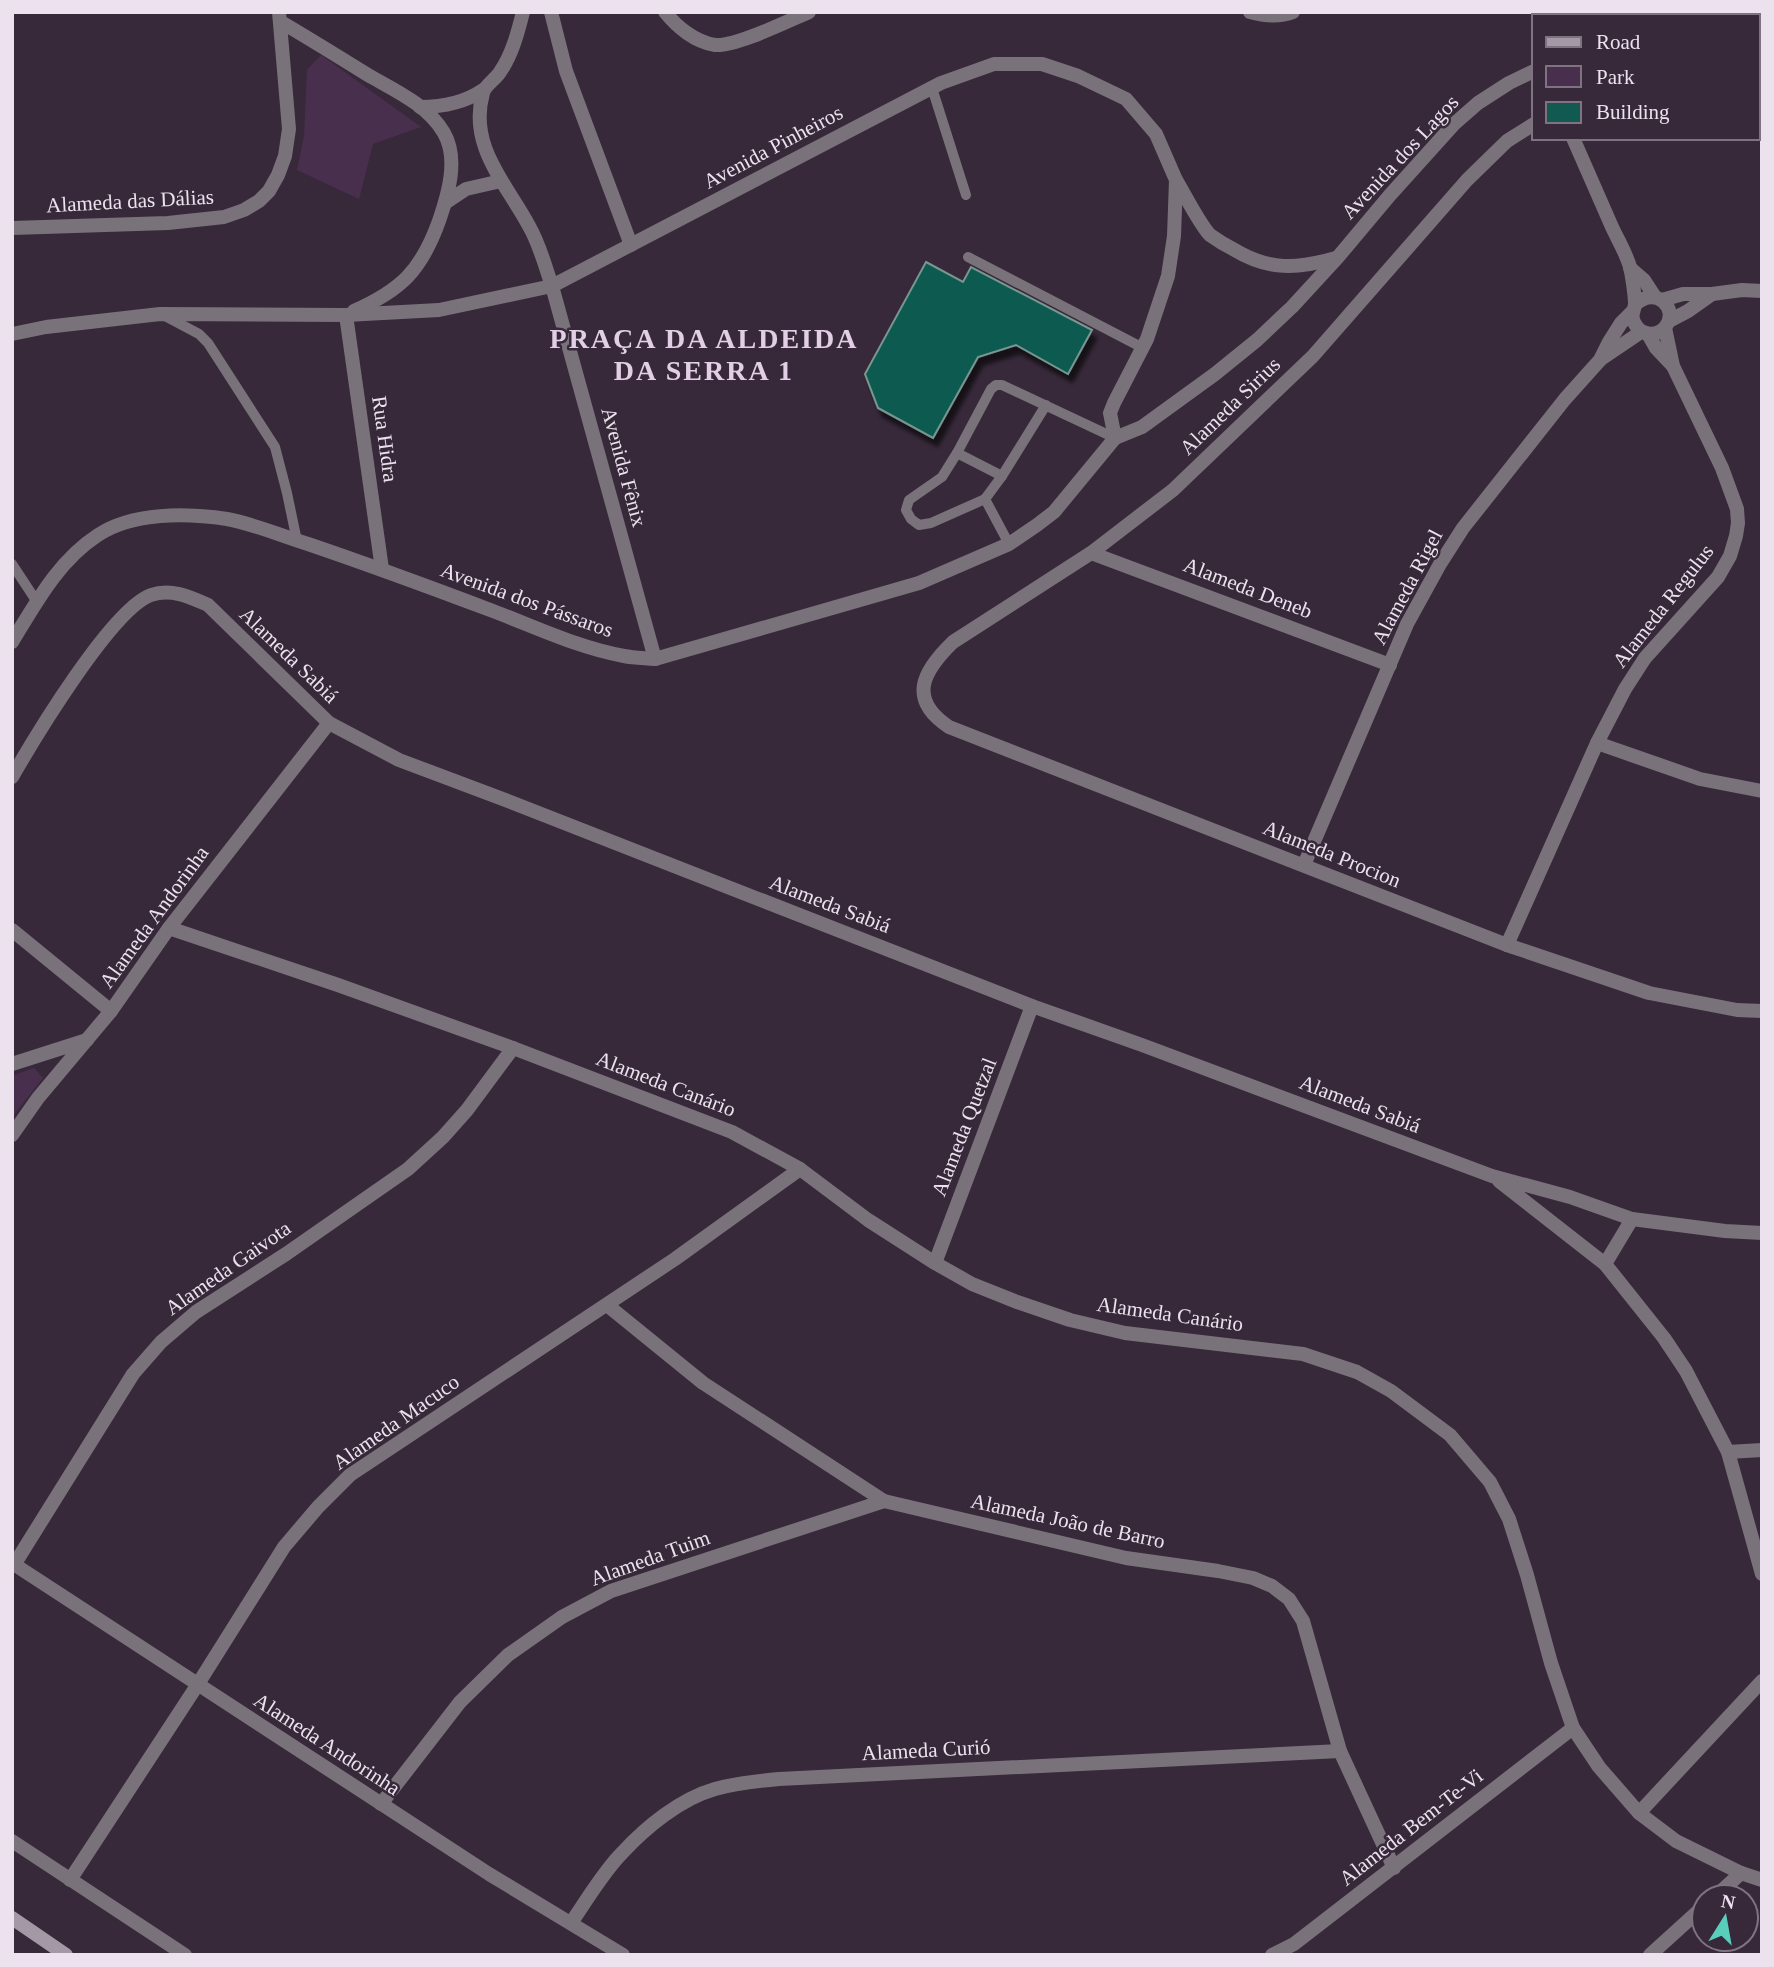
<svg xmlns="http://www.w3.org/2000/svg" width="1774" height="1967" font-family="'Times New Roman',serif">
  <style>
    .green { fill: #492f4e }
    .building { fill: #115a51; stroke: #789791; stroke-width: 2; filter: url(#shadow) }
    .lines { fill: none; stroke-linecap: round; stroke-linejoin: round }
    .lane { stroke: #7a727b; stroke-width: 10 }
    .street { stroke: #7a727b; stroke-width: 14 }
    .secondary { stroke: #a498a6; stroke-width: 14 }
    .labels { text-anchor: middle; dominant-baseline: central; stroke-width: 5; stroke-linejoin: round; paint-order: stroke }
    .street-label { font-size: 21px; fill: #ebe2ed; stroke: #37293a }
    .district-label { font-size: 28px; font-weight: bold; letter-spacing: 2px; fill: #e2cfe5; stroke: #37293a }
  </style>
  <defs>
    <filter id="shadow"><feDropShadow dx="4.5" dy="8" stdDeviation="2" flood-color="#0009"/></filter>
  </defs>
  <rect width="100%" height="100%" fill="#37293a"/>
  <!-- green -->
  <g class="green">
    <polygon points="321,55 421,127 373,144 359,199 297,170 304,136 307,70"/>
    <polygon points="34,1068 43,1078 12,1117 12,1076"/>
  </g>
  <!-- building -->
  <polygon class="building" points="926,262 963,282 971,267 1092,330 1068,374 1016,345 978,357 933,438 878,408 865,374"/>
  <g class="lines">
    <!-- lane -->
    <g class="lane">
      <polyline points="932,88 966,195"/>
      <polyline points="968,257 1143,348"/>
      <polyline points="167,317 199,334 208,343 275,447 287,493 297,541"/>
      <polyline points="1046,405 1002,476 957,453 991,389 996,385 1002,385 1115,438"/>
      <polyline points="957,453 942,477 909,500 906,510 911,519 919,525 931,523 985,499"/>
      <polyline points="1002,476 985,499 1009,544"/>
      <polyline points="12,564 37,602"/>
    </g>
    <!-- street -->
    <g class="street">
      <path d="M523,12C518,32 512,55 500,72C495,80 485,85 483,93C468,146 506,183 529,226C540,245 545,266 552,286L655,659"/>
      <polyline points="551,12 566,71 631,245"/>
      <path d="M665,12C677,27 695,42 715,45C735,47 788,21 809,12"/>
      <path d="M1250,12C1264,16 1278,18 1293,12"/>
      <path d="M281,22C310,39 339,57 368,75C394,90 428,105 444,133C459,159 448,195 439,221C421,271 401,290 354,311"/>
      <polyline points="1758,30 1762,29"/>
      <polyline points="1758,78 1762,78"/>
      <path d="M420,107C443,107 464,103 483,90"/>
      <path d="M1534,124L1507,141L1467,180L1313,356L1173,490L1091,553L953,642C923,671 907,699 949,727L1507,945L1649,993L1737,1010L1762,1011"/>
      <path d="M1573,138C1586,168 1599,197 1612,227C1618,240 1626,253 1630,267C1632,275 1635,296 1635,304C1634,312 1630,316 1635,324C1641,336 1658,337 1666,326C1679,308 1655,285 1635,305"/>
      <path d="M1176,180C1184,193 1200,225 1210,235C1217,240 1225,245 1233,249C1269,271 1297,269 1336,258"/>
      <polyline points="445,203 466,189 501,181"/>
      <polyline points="12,228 168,223 224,217 244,210 259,201 269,191 278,175 285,156 289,129 279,12"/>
      <polyline points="1630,268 1644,280 1655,297"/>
      <polyline points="1662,300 1683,294 1712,294 1742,290 1762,291"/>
      <polyline points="346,315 382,569"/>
      <polyline points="1669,321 1688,311 1712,294"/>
      <polyline points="12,334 46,327 160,314 346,315 439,310 552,286 941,83 994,64 1042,64 1078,76 1126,99 1156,134 1176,180 1174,236 1168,276 1147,339 1114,403 1110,413 1115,438"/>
      <polyline points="1648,334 1656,348 1672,365"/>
      <polyline points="1601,359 1641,332"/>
      <polyline points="1091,553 1390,665"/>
      <path d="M12,642C36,603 58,561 98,535C133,512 186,513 227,519C254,524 282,536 308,544C370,565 432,588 493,611C535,627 579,648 624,656C634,658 645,658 655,659L919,583L1009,544L1037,525L1054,512L1115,438L1142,427L1215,374L1257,340L1292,307L1338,257L1390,195L1454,124L1478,103L1509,83L1534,71"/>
      <polyline points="1597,743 1700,779 1762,791"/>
      <path d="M12,777C35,737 112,609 151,595C171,588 190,597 208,605L329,723L399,760L508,801L1032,1006L1142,1045L1492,1176L1570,1197L1632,1219L1725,1231L1762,1233"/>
      <polyline points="1304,865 1407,624 1440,564 1463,528 1565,399 1600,360 1609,342 1621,323 1632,312"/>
      <polyline points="169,928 338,985 513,1048 732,1132 800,1169 868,1220 935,1263 972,1284 1017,1302 1070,1320 1125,1333 1303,1354 1357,1372 1391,1391 1450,1435 1490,1482 1509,1519 1527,1575 1551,1663 1573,1728 1599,1767 1639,1813 1676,1841 1741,1873 1762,1880"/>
      <polyline points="12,930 111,1011"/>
      <polyline points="1507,945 1597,743 1625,689 1645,658 1718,577 1730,556 1736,536 1738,523 1737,509 1722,468 1673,366 1665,328"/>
      <polyline points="12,1064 87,1040"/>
      <polyline points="12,1135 38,1098 111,1011 169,928 329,723"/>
      <polyline points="1499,1181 1605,1264 1664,1338 1686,1371 1728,1452 1762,1574"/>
      <polyline points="935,1263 1032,1006"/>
      <polyline points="1605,1264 1632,1219"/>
      <polyline points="607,1305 703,1383 884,1501 1126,1558 1218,1571 1253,1578 1272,1586 1289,1599 1303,1621 1340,1751 1394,1868"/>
      <polyline points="1728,1452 1762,1450"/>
      <polyline points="12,1563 489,1874 623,1955"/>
      <polyline points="14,1565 133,1374 161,1342 196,1312 286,1254 408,1169 443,1137 467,1110 513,1048"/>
      <polyline points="381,1804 460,1702 508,1655 562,1617 611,1591 884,1501"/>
      <polyline points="1639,1813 1762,1681"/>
      <polyline points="12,1841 185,1955"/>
      <polyline points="70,1880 198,1684 284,1547 318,1507 350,1475 675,1259 800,1169"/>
      <polyline points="1715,1897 1741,1873"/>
      <path d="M571,1923C586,1901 604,1871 622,1853C646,1827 680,1799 715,1789C736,1783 757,1781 779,1779L1340,1751"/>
      <polyline points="1272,1955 1294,1944 1573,1728"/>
      <polyline points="1650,1955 1704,1906"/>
    </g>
    <!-- secondary -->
    <polyline class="secondary" points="12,1918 66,1955"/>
  </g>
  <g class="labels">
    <!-- street labels -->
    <g class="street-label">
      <text transform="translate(773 147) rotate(-28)">Avenida Pinheiros</text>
      <text transform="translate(1400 157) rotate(-47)">Avenida dos Lagos</text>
      <text transform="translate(130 201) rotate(-3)">Alameda das Dálias</text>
      <text transform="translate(1230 406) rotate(-44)">Alameda Sirius</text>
      <text transform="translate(385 439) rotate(82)">Rua Hidra</text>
      <text transform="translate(624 467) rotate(75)">Avenida Fênix</text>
      <text transform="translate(1407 587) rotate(-62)">Alameda Rigel</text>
      <text transform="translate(1248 588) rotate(21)">Alameda Deneb</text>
      <text transform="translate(527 600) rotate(20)">Avenida dos Pássaros</text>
      <text transform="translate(1663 606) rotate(-52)">Alameda Regulus</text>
      <text transform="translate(289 655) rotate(44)">Alameda Sabiá</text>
      <text transform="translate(1332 854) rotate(22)">Alameda Procion</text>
      <text transform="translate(830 904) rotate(21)">Alameda Sabiá</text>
      <text transform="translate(154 917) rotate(-54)">Alameda Andorinha</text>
      <text transform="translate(666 1084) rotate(21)">Alameda Canário</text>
      <text transform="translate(1360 1104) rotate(21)">Alameda Sabiá</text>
      <text transform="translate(964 1127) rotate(-69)">Alameda Quetzal</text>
      <text transform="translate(228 1268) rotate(-35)">Alameda Gaivota</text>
      <text transform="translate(1170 1314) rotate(8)">Alameda Canário</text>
      <text transform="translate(396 1422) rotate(-35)">Alameda Macuco</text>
      <text transform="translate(1068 1521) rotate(12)">Alameda João de Barro</text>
      <text transform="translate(650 1558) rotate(-20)">Alameda Tuim</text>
      <text transform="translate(327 1744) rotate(33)">Alameda Andorinha</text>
      <text transform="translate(926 1750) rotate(-3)">Alameda Curió</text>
      <text transform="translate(1411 1827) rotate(-38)">Alameda Bem-Te-Vi</text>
    </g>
    <!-- district labels -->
    <g class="district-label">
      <text x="704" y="338">PRAÇA DA ALDEIDA<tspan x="704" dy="32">DA SERRA 1</tspan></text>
    </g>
  </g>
  <!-- border -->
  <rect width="1774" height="1967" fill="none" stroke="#ebe2ed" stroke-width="28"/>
  <!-- legend -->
  <rect x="1532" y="14" width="228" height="126" fill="#37293a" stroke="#7f7382" stroke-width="2"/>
  <rect x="1546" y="37" width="35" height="10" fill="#a498a6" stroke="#7f7382" stroke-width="2"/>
  <text x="1596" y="49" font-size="21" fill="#ebe2ed">Road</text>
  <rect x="1546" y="66" width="35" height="21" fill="#492f4e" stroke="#7f7382" stroke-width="2"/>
  <text x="1596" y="84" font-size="21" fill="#ebe2ed">Park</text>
  <rect x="1546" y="102" width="35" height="21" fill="#115a51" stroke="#7f7382" stroke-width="2"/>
  <text x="1596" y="119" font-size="21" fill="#ebe2ed">Building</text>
  <!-- north arrow -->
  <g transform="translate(1725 1918) rotate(11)"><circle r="33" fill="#37293a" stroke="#7f7382" stroke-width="2"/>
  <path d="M0-5L12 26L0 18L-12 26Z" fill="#5acebd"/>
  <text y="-10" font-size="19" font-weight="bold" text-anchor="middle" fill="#ebe2ed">N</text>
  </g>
</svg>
